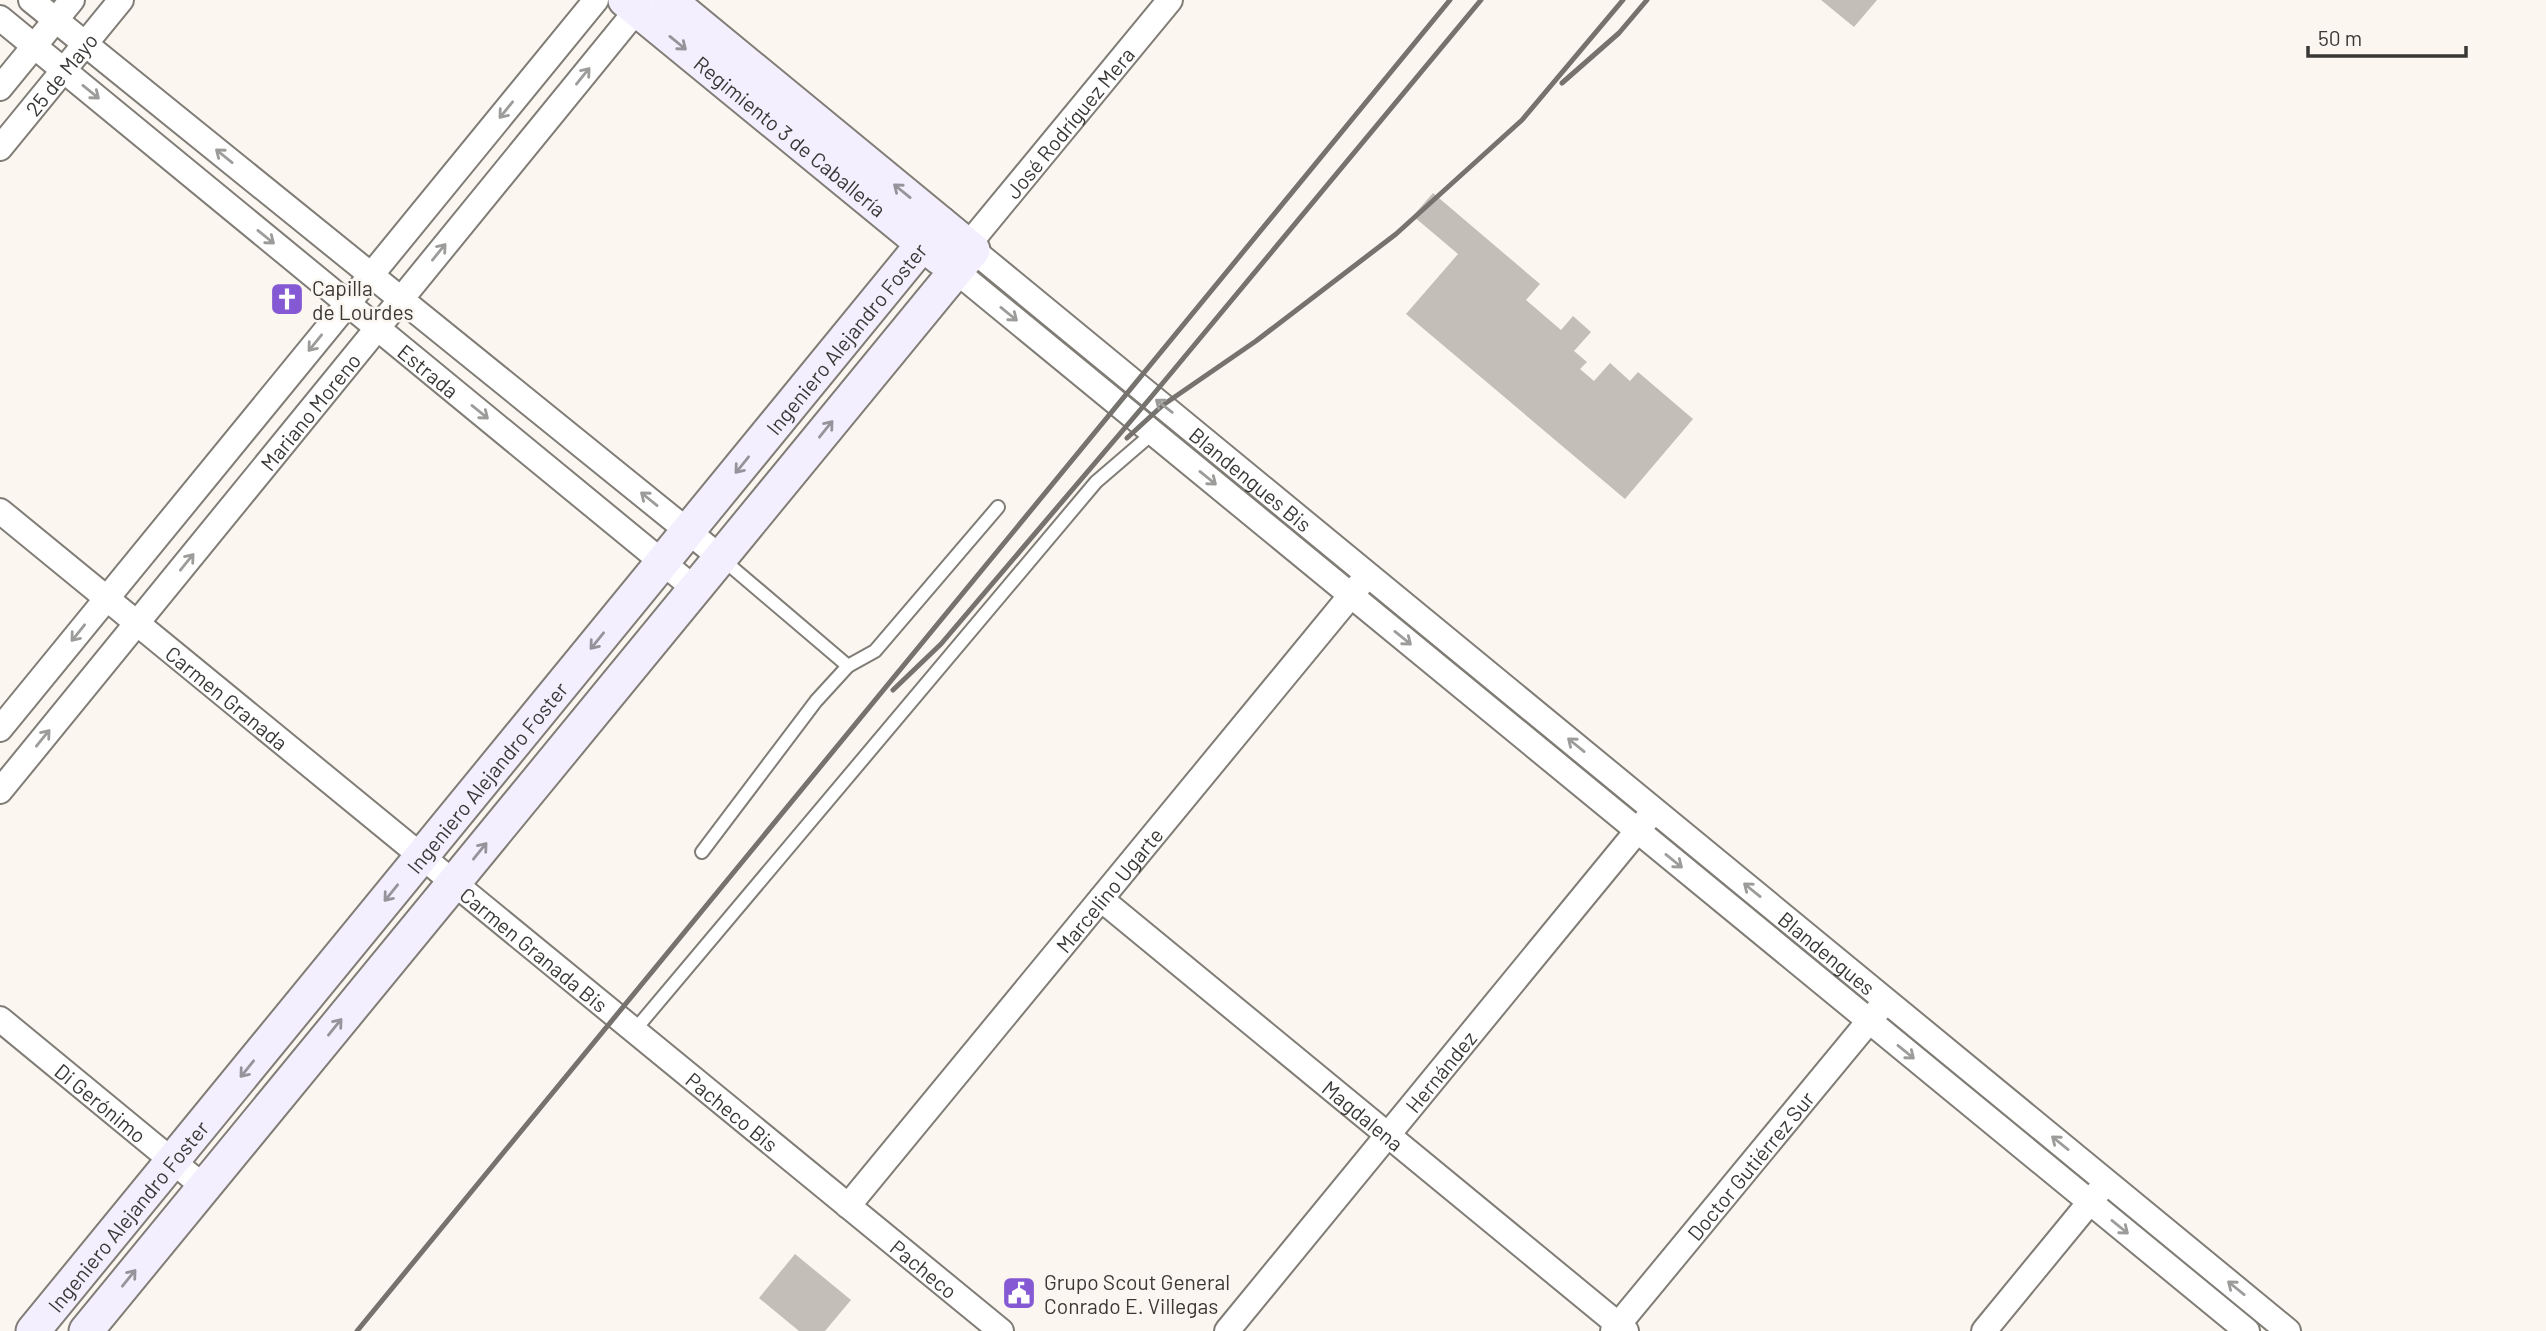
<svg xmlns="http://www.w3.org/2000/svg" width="2546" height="1331" font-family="Barlow,sans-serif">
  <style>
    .building { fill: #c3bfb8 }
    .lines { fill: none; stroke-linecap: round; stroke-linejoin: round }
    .lane-casing { stroke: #807c76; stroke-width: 16 }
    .street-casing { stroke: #807c76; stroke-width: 28 }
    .secondary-casing { stroke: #807c76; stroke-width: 37 }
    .lane { stroke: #fff; stroke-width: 12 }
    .street { stroke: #fff; stroke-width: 24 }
    .secondary { stroke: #f3effe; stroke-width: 33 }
    .rail { stroke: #76736f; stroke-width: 5 }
    .oneway { stroke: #96949a }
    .oneway2 { stroke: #9c9c9a }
    .labels { text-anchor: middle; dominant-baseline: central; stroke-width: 5; stroke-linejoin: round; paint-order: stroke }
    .street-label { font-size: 21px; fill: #3a3836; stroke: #fbf6ef }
    .poi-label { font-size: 21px; fill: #3a3836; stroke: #fbf6ef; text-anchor: start }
  </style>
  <rect width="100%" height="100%" fill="#fbf6ef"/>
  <!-- building -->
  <g class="building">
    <polygon points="1821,0 1877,0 1854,27"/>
    <polygon points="1433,193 1540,284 1526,300 1561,330 1573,316 1591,332 1574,351 1587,362 1580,369 1594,381 1610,363 1630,381 1638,372 1693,419 1625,499 1406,314 1458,254 1413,216"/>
    <polygon points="795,1254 851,1300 825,1331 799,1331 759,1298"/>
  </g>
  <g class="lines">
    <!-- lane casing -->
    <g class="lane-casing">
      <g id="lane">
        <polyline points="721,558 848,666"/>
        <polyline points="702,852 816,701 848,666 875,651 998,507"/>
        <polyline points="634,1031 1096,482 1153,433"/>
      </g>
    </g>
    <!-- street casing -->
    <g class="street-casing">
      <g id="street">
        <polyline points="31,0 721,558"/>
        <path id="s1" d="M0,18L695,589"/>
        <polyline points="0,88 72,0"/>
        <path id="s2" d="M0,148L121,0"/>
        <path id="s3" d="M968,245L1170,0"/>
        <path id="s4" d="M973,250L2288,1331"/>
        <polyline points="956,271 2247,1331"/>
        <path id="s5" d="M0,511L1001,1331"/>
        <polyline points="0,729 596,0"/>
        <path id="s6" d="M0,791L645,0"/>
        <path id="s7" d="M1101,899L1626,1331"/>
        <path id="s8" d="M0,1019L204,1187"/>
        <path id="s9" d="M848,1206L1361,583"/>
        <path id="s10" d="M1227,1331L1647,819"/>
        <path id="s11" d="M1613,1331L1879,1009"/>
        <polyline points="1984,1331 2099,1191"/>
      </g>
    </g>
    <!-- secondary casing -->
    <g class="secondary-casing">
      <g id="secondary">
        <path id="s12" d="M625,0L940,258"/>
        <path id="s13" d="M33,1331L940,223"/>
        <polyline points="86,1331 973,250 669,0"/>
      </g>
    </g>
    <!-- lane -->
    <use href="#lane" class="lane"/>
    <!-- street -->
    <use href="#street" class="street"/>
    <!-- secondary -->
    <use href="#secondary" class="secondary"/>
    <!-- rail -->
    <g class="rail">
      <polyline points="1562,83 1619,33 1647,0"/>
      <polyline points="1127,438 1163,405 1256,341 1396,234 1522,120 1623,0"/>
      <polyline points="893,690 941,644 1152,396 1481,0"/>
      <polyline points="357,1331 1450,0"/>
    </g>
  </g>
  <!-- one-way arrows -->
  <defs><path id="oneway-shaft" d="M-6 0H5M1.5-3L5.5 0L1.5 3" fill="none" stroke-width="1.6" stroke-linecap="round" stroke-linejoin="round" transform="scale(1.75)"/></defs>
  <g class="oneway">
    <use href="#oneway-shaft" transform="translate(678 43) rotate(39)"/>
    <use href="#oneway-shaft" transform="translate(902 191) rotate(-141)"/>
    <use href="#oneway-shaft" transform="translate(826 429) rotate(-51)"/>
    <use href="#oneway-shaft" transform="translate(742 465) rotate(129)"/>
    <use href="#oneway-shaft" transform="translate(597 641) rotate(129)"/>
    <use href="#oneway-shaft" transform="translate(480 851) rotate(-51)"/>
    <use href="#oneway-shaft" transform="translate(391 893) rotate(129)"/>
    <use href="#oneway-shaft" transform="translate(335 1027) rotate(-51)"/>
    <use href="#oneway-shaft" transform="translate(247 1069) rotate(129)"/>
    <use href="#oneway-shaft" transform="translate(129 1278) rotate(-51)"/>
  </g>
  <g class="oneway2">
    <use href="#oneway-shaft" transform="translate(583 76) rotate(-51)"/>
    <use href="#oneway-shaft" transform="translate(91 92) rotate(39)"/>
    <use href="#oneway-shaft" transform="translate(506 110) rotate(129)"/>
    <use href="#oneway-shaft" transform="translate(224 156) rotate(-141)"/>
    <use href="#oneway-shaft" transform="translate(266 237) rotate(39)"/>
    <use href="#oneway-shaft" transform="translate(439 252) rotate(-51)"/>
    <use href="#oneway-shaft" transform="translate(1009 314) rotate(39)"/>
    <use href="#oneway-shaft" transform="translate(315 343) rotate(129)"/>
    <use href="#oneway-shaft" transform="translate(1164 406) rotate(-142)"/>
    <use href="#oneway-shaft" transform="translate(480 412) rotate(39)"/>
    <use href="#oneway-shaft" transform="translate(1208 478) rotate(39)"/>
    <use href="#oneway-shaft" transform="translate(649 499) rotate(-141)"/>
    <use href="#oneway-shaft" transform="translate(187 562) rotate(-51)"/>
    <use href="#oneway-shaft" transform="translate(78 633) rotate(129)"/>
    <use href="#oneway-shaft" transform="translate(1403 638) rotate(39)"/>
    <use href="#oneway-shaft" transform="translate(43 738) rotate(-51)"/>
    <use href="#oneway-shaft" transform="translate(1576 745) rotate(-141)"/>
    <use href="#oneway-shaft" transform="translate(1674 861) rotate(39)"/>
    <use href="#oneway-shaft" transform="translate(1752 890) rotate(-141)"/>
    <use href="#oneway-shaft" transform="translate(1906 1052) rotate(39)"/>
    <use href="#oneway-shaft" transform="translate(2060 1143) rotate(-141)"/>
    <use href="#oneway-shaft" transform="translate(2120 1227) rotate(39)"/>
    <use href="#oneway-shaft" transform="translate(2236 1288) rotate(-141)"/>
  </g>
  <!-- icons -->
  <defs>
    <g id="church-square" transform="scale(1.75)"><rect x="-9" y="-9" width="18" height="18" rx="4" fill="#8559d3" stroke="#fbf6ef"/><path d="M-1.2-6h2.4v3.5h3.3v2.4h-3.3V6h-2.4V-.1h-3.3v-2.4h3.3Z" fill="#fff"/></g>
    <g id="civic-square" transform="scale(1.75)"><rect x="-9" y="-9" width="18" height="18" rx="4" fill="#8559d3" stroke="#fbf6ef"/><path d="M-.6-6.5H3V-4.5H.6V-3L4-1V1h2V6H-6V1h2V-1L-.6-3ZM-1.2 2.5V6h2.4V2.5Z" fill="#fff"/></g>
  </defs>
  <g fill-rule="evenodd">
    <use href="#church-square" x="287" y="299"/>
    <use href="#civic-square" x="1019" y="1293"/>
  </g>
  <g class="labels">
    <!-- street labels -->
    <g class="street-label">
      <text stroke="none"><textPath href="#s2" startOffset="96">25 de Mayo</textPath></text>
      <text stroke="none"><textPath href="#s3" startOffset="159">José Rodríguez Mera</textPath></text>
      <text stroke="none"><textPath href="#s12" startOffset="214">Regimiento 3 de Caballería</textPath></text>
      <text stroke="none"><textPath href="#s13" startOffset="1283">Ingeniero Alejandro Foster</textPath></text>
      <text stroke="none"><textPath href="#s1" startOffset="555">Estrada</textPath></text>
      <text stroke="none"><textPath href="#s6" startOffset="490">Mariano Moreno</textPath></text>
      <text stroke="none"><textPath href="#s4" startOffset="360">Blandengues Bis</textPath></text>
      <text stroke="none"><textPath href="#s5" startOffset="294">Carmen Granada</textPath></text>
      <text stroke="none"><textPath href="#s13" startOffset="716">Ingeniero Alejandro Foster</textPath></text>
      <text stroke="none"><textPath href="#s9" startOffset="410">Marcelino Ugarte</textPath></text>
      <text stroke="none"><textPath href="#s5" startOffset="691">Carmen Granada Bis</textPath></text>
      <text stroke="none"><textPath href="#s4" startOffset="1106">Blandengues</textPath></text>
      <text stroke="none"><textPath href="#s10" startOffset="336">Hernández</textPath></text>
      <text stroke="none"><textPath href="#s8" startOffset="131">Di Gerónimo</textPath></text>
      <text stroke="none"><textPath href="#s5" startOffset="947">Pacheco Bis</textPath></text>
      <text stroke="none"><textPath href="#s7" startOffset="340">Magdalena</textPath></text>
      <text stroke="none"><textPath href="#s11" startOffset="215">Doctor Gutiérrez Sur</textPath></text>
      <text stroke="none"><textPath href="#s13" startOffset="149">Ingeniero Alejandro Foster</textPath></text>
      <text stroke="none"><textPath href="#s5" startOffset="1195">Pacheco</textPath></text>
    </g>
    <!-- poi labels -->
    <g class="poi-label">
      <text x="312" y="287">Capilla<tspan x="312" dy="24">de Lourdes</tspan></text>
      <text x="1044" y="1281">Grupo Scout General<tspan x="1044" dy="24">Conrado E. Villegas</tspan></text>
    </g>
  </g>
  <!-- scale -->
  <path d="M2308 46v10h158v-10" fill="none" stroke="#3a3836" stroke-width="3.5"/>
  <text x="2318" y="46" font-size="21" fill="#3a3836" stroke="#fbf6ef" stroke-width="5" paint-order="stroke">50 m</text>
</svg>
